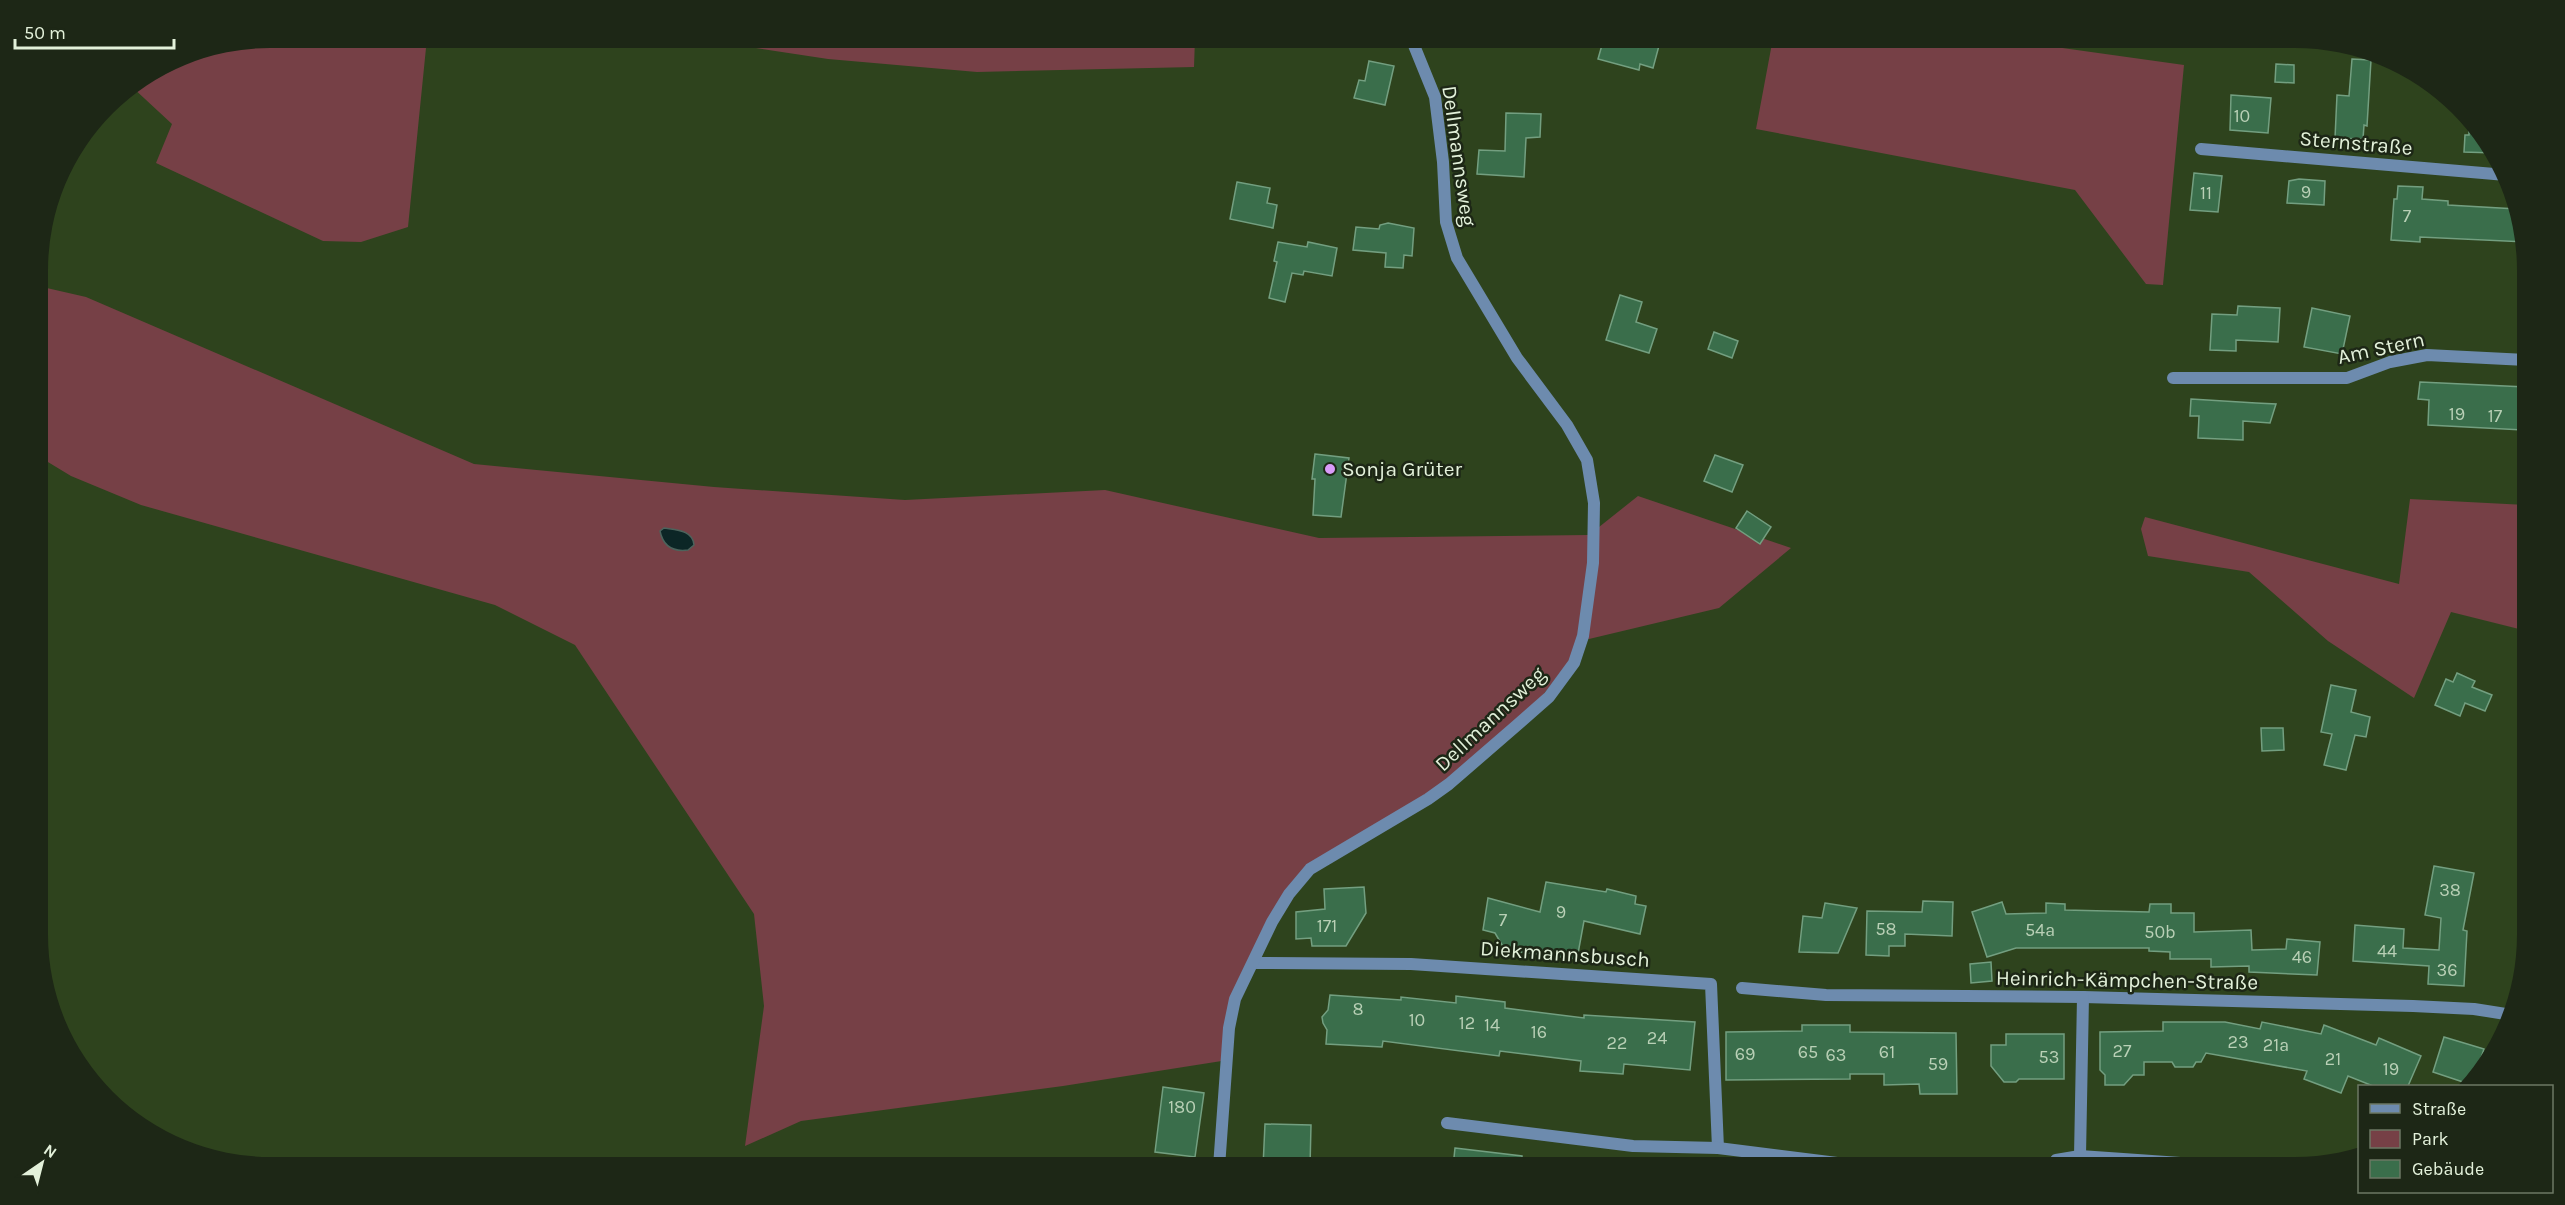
<svg xmlns="http://www.w3.org/2000/svg" width="2565" height="1205" font-family="Karla,sans-serif">
  <style>
    .green { fill: #764046 }
    .water { fill: #0c2626; stroke: #4c635c; stroke-width: 1.5 }
    .building { fill: #3a6e4b; stroke: #739f80; stroke-width: 1.5 }
    .lines { fill: none; stroke-linecap: round; stroke-linejoin: round }
    .street { stroke: #6d8bae; stroke-width: 12 }
    .poi-dot { fill: #d89bf8; stroke: #1d2716; stroke-width: 2 }
    .labels { text-anchor: middle; dominant-baseline: central; stroke-width: 5; stroke-linejoin: round; paint-order: stroke }
    .number-label { font-size: 18px; fill: #b9d0b6 }
    .street-label { font-size: 21px; fill: #e3f1da; stroke: #1d2716 }
    .poi-label { font-size: 21px; fill: #e3f1da; stroke: #1d2716; text-anchor: start }
  </style>
  <rect width="100%" height="100%" fill="#2e431d"/>
  <!-- green -->
  <g class="green">
    <polygon points="270,38 427,38 408,227 361,242 323,241 156,163 172,124 131,86 181,55"/>
    <polygon points="691,38 1195,38 1194,67 977,72 828,59"/>
    <polygon points="1773,38 1990,38 2184,65 2163,285 2146,284 2075,190 1756,129"/>
    <polygon points="38,286 86,297 474,464 714,487 905,500 1105,490 1319,538 1589,535 1638,496 1791,548 1719,608 1589,639 1579,636 1570,660 1543,695 1448,782 1308,868 1234,998 1228,1060 1063,1086 801,1121 745,1146 764,1006 754,914 575,645 495,605 141,505 71,476 38,456"/>
    <polygon points="2410,499 2526,505 2527,631 2451,612 2414,698 2328,641 2249,572 2148,556 2141,529 2145,517 2399,584"/>
  </g>
  <!-- water -->
  <path class="water" d="M664,528C676,530 693,530 694,545L688,550C673,552 663,546 660,531Z"/>
  <!-- building -->
  <g class="building">
    <polygon points="1604,38 1643,38 1660,42 1653,68 1640,64 1639,70 1598,59"/>
    <polygon points="2352,59 2371,60 2367,126 2364,125 2363,139 2335,138 2337,95 2349,96"/>
    <polygon points="1369,61 1394,66 1385,105 1354,98 1359,80 1365,81"/>
    <polygon points="2276,64 2294,65 2294,83 2275,82"/>
    <polygon points="2231,95 2271,98 2268,133 2230,130"/>
    <polygon points="1506,113 1541,114 1540,137 1526,138 1524,177 1477,174 1479,150 1505,151"/>
    <polygon points="2469,118 2480,129 2494,153 2464,152 2465,135 2469,135"/>
    <polygon points="2194,173 2222,176 2218,212 2190,210"/>
    <polygon points="2299,179 2325,181 2324,205 2287,203 2289,181"/>
    <polygon points="1237,182 1270,188 1267,203 1277,205 1273,228 1230,219"/>
    <polygon points="2398,186 2423,187 2422,199 2448,201 2448,205 2517,209 2526,242 2420,237 2420,242 2391,240 2394,199 2397,199"/>
    <polygon points="1388,223 1414,228 1412,256 1404,255 1403,268 1385,267 1386,253 1353,250 1356,227 1379,229 1380,225"/>
    <polygon points="1278,242 1307,247 1308,242 1337,248 1332,276 1304,271 1303,275 1292,273 1285,302 1269,298 1277,262 1274,261"/>
    <polygon points="1620,295 1642,302 1636,322 1657,329 1649,353 1606,340"/>
    <polygon points="2238,306 2280,308 2278,342 2236,340 2236,351 2210,350 2212,314 2237,315"/>
    <polygon points="2312,308 2350,316 2342,354 2304,347"/>
    <polygon points="1714,332 1738,341 1732,358 1708,349"/>
    <polygon points="2420,382 2526,387 2523,430 2428,425 2429,400 2418,399"/>
    <polygon points="2191,399 2256,403 2276,404 2270,423 2243,421 2243,440 2198,438 2199,416 2190,416"/>
    <polygon points="1315,454 1349,458 1341,517 1313,515 1315,479 1312,479"/>
    <polygon points="1715,455 1743,465 1732,492 1704,481"/>
    <polygon points="1747,511 1771,527 1760,544 1736,528"/>
    <polygon points="2457,673 2475,681 2472,687 2492,695 2485,711 2465,703 2460,716 2435,705 2446,679 2453,682"/>
    <polygon points="2331,685 2356,690 2351,712 2370,717 2366,737 2355,735 2346,770 2324,765 2332,734 2321,732"/>
    <polygon points="2261,728 2283,728 2284,750 2262,751"/>
    <polygon points="2434,866 2474,873 2463,930 2467,931 2464,986 2428,984 2429,966 2353,961 2355,925 2404,929 2403,948 2439,950 2441,918 2425,915"/>
    <polygon points="1546,882 1606,892 1607,889 1636,896 1635,904 1646,906 1640,934 1584,921 1577,959 1505,950 1495,933 1483,930 1488,898 1540,912"/>
    <polygon points="1364,887 1366,913 1346,946 1312,946 1311,938 1296,939 1296,912 1325,909 1324,889"/>
    <polygon points="1923,901 1953,902 1952,936 1905,934 1905,946 1889,946 1889,956 1866,955 1867,911 1922,912"/>
    <polygon points="2002,902 2006,914 2046,913 2046,903 2065,904 2065,910 2149,912 2150,904 2171,904 2171,913 2194,913 2194,932 2251,930 2252,950 2286,949 2287,939 2320,942 2317,975 2249,972 2249,966 2211,967 2211,959 2170,959 2170,952 2149,951 2149,948 2016,948 1987,957 1972,912"/>
    <polygon points="1825,903 1857,908 1838,953 1799,952 1803,916 1822,918"/>
    <polygon points="1991,962 1992,981 1971,983 1970,964"/>
    <polygon points="1330,995 1401,1000 1401,997 1456,1003 1456,996 1505,1002 1505,1008 1584,1018 1584,1015 1695,1022 1690,1070 1624,1064 1623,1074 1580,1071 1581,1061 1500,1051 1499,1056 1383,1041 1382,1047 1326,1044 1327,1030 1323,1023 1322,1017 1328,1010"/>
    <polygon points="2163,1022 2225,1022 2260,1029 2262,1022 2321,1034 2324,1025 2376,1045 2379,1038 2421,1056 2408,1086 2373,1086 2348,1076 2341,1093 2304,1079 2307,1071 2206,1053 2201,1062 2196,1062 2193,1067 2175,1067 2172,1062 2144,1062 2144,1075 2133,1075 2124,1085 2105,1085 2105,1075 2100,1070 2100,1032 2163,1031"/>
    <polygon points="1802,1025 1850,1025 1850,1032 1956,1033 1957,1094 1920,1094 1919,1084 1884,1085 1884,1074 1850,1074 1850,1079 1726,1080 1726,1032 1802,1031"/>
    <polygon points="2006,1034 2064,1034 2064,1079 2019,1079 2016,1082 2004,1082 1991,1066 1991,1045 2006,1045"/>
    <polygon points="2444,1037 2484,1049 2472,1085 2433,1072"/>
    <polygon points="1163,1087 1204,1093 1195,1157 1155,1152"/>
    <polygon points="1265,1124 1311,1125 1310,1167 1263,1167"/>
    <polygon points="1455,1148 1522,1156 1522,1167 1453,1167"/>
  </g>
  <g class="lines">
    <!-- street -->
    <g class="street">
      <polyline points="2201,149 2506,175"/>
      <polyline points="2173,378 2347,378 2390,362 2427,355 2526,360"/>
      <polyline points="1253,963 1411,964 1711,984 1718,1148"/>
      <polyline points="1742,988 1826,995 2083,997 2413,1006 2474,1009 2512,1015"/>
      <polyline points="1447,1123 1633,1146 1718,1148 1853,1165 1975,1165"/>
      <polyline points="2080,1156 2083,997"/>
      <polyline points="2056,1160 2080,1156 2209,1165"/>
      <polyline points="1219,1167 1229,1028 1235,999 1272,922 1289,894 1310,869 1428,799 1449,784 1516,726 1549,697 1574,663 1583,636 1593,563 1594,503 1587,460 1567,425 1517,358 1457,258 1446,222 1443,162 1435,97 1411,38"/>
    </g>
  </g>
  <!-- markers -->
  <circle class="poi-dot" cx="1330" cy="469" r="6"/>
  <g class="labels">
    <!-- number labels -->
    <g class="number-label">
      <text x="2242" y="116">10</text>
      <text x="2306" y="192">9</text>
      <text x="2206" y="193">11</text>
      <text x="2407" y="216">7</text>
      <text x="2457" y="414">19</text>
      <text x="2495" y="416">17</text>
      <text x="2450" y="890">38</text>
      <text x="1561" y="912">9</text>
      <text x="1503" y="920">7</text>
      <text x="1327" y="926">171</text>
      <text x="1886" y="929">58</text>
      <text x="2040" y="930">54a</text>
      <text x="2160" y="932">50b</text>
      <text x="2387" y="951">44</text>
      <text x="2302" y="957">46</text>
      <text x="2447" y="970">36</text>
      <text x="1358" y="1009">8</text>
      <text x="1417" y="1020">10</text>
      <text x="1467" y="1023">12</text>
      <text x="1492" y="1025">14</text>
      <text x="1539" y="1032">16</text>
      <text x="1657" y="1038">24</text>
      <text x="2238" y="1042">23</text>
      <text x="1617" y="1043">22</text>
      <text x="2276" y="1045">21a</text>
      <text x="2122" y="1051">27</text>
      <text x="1808" y="1052">65</text>
      <text x="1887" y="1052">61</text>
      <text x="1745" y="1054">69</text>
      <text x="1836" y="1055">63</text>
      <text x="2049" y="1057">53</text>
      <text x="2333" y="1059">21</text>
      <text x="1938" y="1064">59</text>
      <text x="2391" y="1069">19</text>
      <text x="1182" y="1107">180</text>
    </g>
    <!-- street labels -->
    <g class="street-label">
      <text transform="translate(2356 143) rotate(5)">Sternstraße</text>
      <text transform="translate(1459 156) rotate(82)">Dellmannsweg</text>
      <text transform="translate(2381 348) rotate(-12)">Am Stern</text>
      <text transform="translate(1490 719) rotate(-43)">Dellmannsweg</text>
      <text transform="translate(1565 954) rotate(4)">Diekmannsbusch</text>
      <text transform="translate(2127 980) rotate(1)">Heinrich-Kämpchen-Straße</text>
    </g>
    <!-- poi labels -->
    <g class="poi-label">
      <text x="1342" y="469">Sonja Grüter</text>
    </g>
  </g>
  <!-- crop -->
  <path d="M0 0H2565V1205H0ZM270 48H2295A222 222 0 0 1 2517 270V935A222 222 0 0 1 2295 1157H270A222 222 0 0 1 48 935V270A222 222 0 0 1 270 48Z" fill="#1d2716" fill-rule="evenodd"/>
  <!-- legend -->
  <rect x="2358" y="1085" width="195" height="108" fill="#1d2716" stroke="#6c7864" stroke-width="1.5"/>
  <rect x="2370" y="1104" width="30" height="9" fill="#6d8bae" stroke="#6c7864" stroke-width="1.5"/>
  <text x="2412" y="1115" font-size="18" fill="#e3f1da">Straße</text>
  <rect x="2370" y="1130" width="30" height="18" fill="#764046" stroke="#6c7864" stroke-width="1.5"/>
  <text x="2412" y="1145" font-size="18" fill="#e3f1da">Park</text>
  <rect x="2370" y="1160" width="30" height="18" fill="#3a6e4b" stroke="#6c7864" stroke-width="1.5"/>
  <text x="2412" y="1175" font-size="18" fill="#e3f1da">Gebäude</text>
  <!-- north arrow -->
  <g transform="translate(42 1163) rotate(35)" stroke="#1d2716" stroke-width="4.5" paint-order="stroke">
  <path d="M0-4.5L10 22L0 15L-10 22Z" fill="#e3f1da"/>
  <text y="-9" font-size="16" font-weight="bold" text-anchor="middle" fill="#e3f1da">N</text>
  </g>
  <!-- scale -->
  <path d="M15 39v9h159v-9" fill="none" stroke="#e3f1da" stroke-width="3"/>
  <text x="24" y="39" font-size="18" fill="#e3f1da" stroke="#1d2716" stroke-width="4.5" paint-order="stroke">50 m</text>
</svg>
